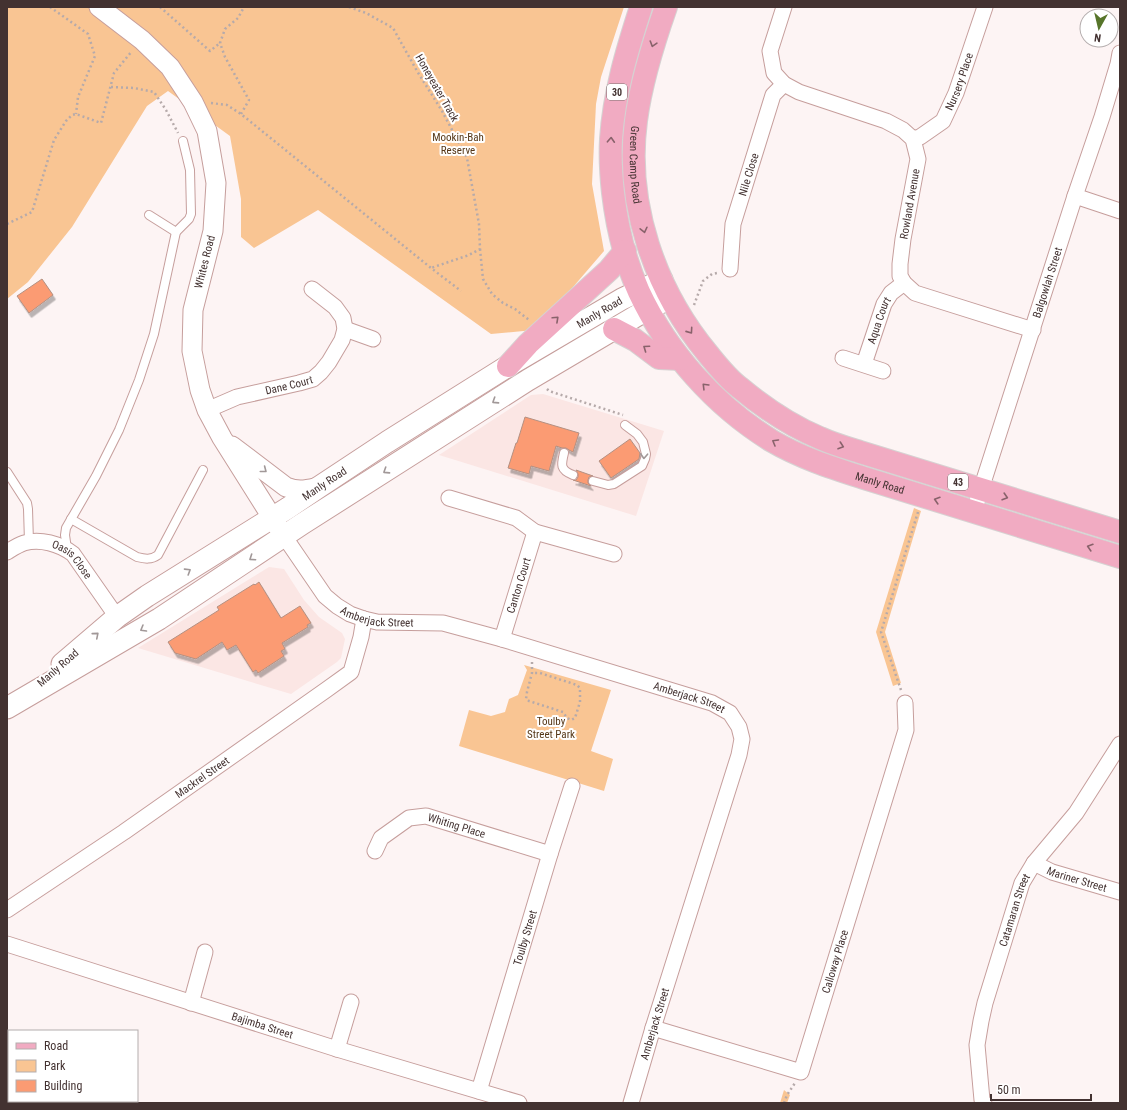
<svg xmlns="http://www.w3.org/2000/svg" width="1127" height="1110" font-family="'Roboto Condensed',sans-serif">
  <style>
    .built { fill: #fbe6e4 }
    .green { fill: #f9c593 }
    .building { fill: #fb9b73; stroke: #b39082; filter: url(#shadow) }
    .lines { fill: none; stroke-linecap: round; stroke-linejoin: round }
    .service-casing { stroke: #c69e9c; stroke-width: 10 }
    .minor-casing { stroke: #c69e9c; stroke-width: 17 }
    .tertiary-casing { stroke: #c69e9c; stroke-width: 21 }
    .secondary-casing { stroke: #c69e9c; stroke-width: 23 }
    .primary-casing { stroke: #d6d2d2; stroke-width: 24 }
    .path { stroke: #b6aaaa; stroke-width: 2.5; stroke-dasharray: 2 3; stroke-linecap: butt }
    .service { stroke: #fff; stroke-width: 8 }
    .minor { stroke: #fff; stroke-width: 15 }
    .tertiary { stroke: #fff; stroke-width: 19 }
    .secondary { stroke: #fff; stroke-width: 21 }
    .primary { stroke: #f1abc2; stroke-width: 22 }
    .oneway { stroke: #89626b }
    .oneway2 { stroke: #a19898 }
    .labels { text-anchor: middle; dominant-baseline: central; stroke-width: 4; stroke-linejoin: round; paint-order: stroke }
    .shield { fill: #fff; stroke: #7b706f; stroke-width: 1 }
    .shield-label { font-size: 10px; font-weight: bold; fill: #433231 }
    .street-label { font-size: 11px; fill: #433231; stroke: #fff }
    .park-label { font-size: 11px; fill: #553717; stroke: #fff }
  </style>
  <defs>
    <filter id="shadow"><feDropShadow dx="2.5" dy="4.5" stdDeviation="0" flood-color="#0004"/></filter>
  </defs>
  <rect width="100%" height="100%" fill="#fdf4f4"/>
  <!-- built -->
  <g class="built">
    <polygon points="543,394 664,431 636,516 439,455 531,395"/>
    <polygon points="269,567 284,569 304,600 319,617 342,633 345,639 341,658 337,662 291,694 138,648"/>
  </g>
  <!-- green -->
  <g class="green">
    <polygon points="7,7 624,7 601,77 596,104 592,184 604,251 549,315 534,330 491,334 318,210 254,248 241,237 241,199 230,136 168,91 147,106 72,227 28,282 7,299"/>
    <polygon points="914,508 921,511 885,632 901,683 893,686 876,632"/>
    <polygon points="524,665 611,690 591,751 613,759 604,791 459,746 469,710 491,716 505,712 509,699 518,695 527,670"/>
    <polygon points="784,1090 790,1095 787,1103 780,1103"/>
  </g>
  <!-- building -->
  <g class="building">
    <polygon points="42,279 53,295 29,313 17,296"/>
    <polygon points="525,417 579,433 573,452 569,450 566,448 562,448 556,446 549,471 531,466 529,474 508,468 516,443 517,443"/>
    <polygon points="630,439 640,453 639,459 611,478 599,461"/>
    <polygon points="576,470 593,476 589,477 588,480 588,483 591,486 573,480 576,480 578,477 578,474"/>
    <polygon points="259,582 281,618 300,606 311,623 307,625 308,627 282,643 285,649 281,651 284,656 258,673 256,670 253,672 236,645 227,650 222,642 196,659 175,653 168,642 219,610 217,607 254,584 255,585"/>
  </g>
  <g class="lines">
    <!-- service casing -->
    <g class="service-casing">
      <g id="service">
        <polyline points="149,215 176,232"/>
        <path d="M564,453C561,465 560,470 573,475"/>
        <polyline points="7,472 27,503 28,509 29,542"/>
        <polyline points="593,481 608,485 614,484 642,466 645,459 646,454 643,442 637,434 625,425"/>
        <path d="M71,519L137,557C145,559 151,560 158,555L203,470"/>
        <polyline points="67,549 65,535 66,528 96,476 119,430 139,380 154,334 176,232 189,219 191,214 190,170 183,141"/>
      </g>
    </g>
    <!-- minor casing -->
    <g class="minor-casing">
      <g id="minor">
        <polyline points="784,7 770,51 774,73 784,84 799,92 886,121 903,130 913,139 918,159 903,239 900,264 900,276 904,283 915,293 1033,330"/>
        <path id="s1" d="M913,139L920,137L943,121L956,93L985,7"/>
        <polyline points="1075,196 1120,211"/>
        <path id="s2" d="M730,269L733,224L773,95L784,84"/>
        <polyline points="345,329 373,339"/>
        <polyline points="843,358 883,371"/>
        <path id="s3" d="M864,364L884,304L891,293L904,283"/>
        <path id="s4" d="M207,410L237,397L299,383L313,379L321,372L329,362L342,340L345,329L343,318L335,307L312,289"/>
        <polyline points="449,498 516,518 535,532 614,554"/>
        <path id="s5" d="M974,511L1075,196L1102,117L1118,64L1120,53"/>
        <path id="s6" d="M284,536L325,596L337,606L350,614L364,619L377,622L443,623L502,639L712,703L730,713L739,727L742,739L739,755L653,1028L631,1103"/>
        <path id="s7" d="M7,552C12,549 18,545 24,543C40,538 60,544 73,554L117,617"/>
        <path id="s8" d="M502,639L535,532"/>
        <path id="s9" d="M375,851L381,838L409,818L426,816L550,854"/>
        <path id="s10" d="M1034,863L1052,872L1120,892"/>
        <path id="s11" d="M7,910L124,832L326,690L351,672L361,637L364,619"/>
        <path id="s12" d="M7,944L337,1049L519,1103"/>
        <polyline points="191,1003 205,952"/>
        <path id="s13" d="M653,1028L801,1072L906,730L905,703"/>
        <polyline points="337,1049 351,1002"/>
        <path id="s14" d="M479,1091L550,854L572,786"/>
        <polyline points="7,1096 9,1096"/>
        <polyline points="24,1101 31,1103"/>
        <path id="s15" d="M984,1103L982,1100L977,1045L981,1021L985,1003L1022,883L1034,863L1076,813L1120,744"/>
      </g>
    </g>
    <!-- tertiary casing -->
    <g class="tertiary-casing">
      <g id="tertiary">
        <polyline points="99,7 142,40 170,67 193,102 207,131 216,183 213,231 193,310 192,351 200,390 207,410 222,438 280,530"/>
        <path d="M232,446L286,487C299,492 305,490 319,487"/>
      </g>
    </g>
    <!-- secondary casing -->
    <g class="secondary-casing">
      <g id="secondary">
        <path id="s16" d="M62,664L117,617L147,596L288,508L319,487L387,442L508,366L622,299L662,280"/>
        <polyline points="7,708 159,619 302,524 528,380 648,309 670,298"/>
      </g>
    </g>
    <!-- primary casing -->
    <g class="primary-casing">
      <g id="primary">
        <path id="s17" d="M641,7C627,50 614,93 611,139C610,157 611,175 613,193C617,227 625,261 639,292C667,352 715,406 772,441C801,458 833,468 864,478L1120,557"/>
        <path id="s18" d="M666,7C653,44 641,82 636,121C625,204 655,290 708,354C717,365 727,378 739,387C763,407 791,426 820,438C833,444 847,448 860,452L1120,532"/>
        <polyline points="614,329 635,340 659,358 680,359"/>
        <polyline points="508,366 528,344 609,270 625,251"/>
      </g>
    </g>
    <!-- path -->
    <g class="path">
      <polyline points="50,7 88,34 95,56 78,97 76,114"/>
      <polyline points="160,7 210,51 220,43"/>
      <polyline points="349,7 366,13 393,28 417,71 442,111 467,158 479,224 480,249 469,255 431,268"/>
      <polyline points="111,87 134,88 154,92 166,110 178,133"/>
      <polyline points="211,103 227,105 241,114 431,268 461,291"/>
      <polyline points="241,114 249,100 225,57 220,43 225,29 238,18 244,7"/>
      <polyline points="7,224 32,212 54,140 66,121 72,115 76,114 101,123 114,73 132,51"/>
      <polyline points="480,249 483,279 492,294 503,303 515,309 529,320"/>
      <polyline points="694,305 703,281 712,274 717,273"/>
      <polyline points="547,389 549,391 623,415"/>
      <polyline points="532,662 532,673 527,692 526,699 529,701 563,712 567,718 571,720 575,718 580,702 580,688 577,685 540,673 532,673"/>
      <polyline points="901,690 881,632 918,512"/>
      <polyline points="784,1103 787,1095 795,1083"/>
    </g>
    <!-- service -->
    <use href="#service" class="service"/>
    <!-- minor -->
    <use href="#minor" class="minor"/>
    <!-- tertiary -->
    <use href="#tertiary" class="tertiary"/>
    <!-- secondary -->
    <use href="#secondary" class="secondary"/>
    <!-- primary -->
    <use href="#primary" class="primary"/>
  </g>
  <!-- one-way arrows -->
  <defs><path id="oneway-chevron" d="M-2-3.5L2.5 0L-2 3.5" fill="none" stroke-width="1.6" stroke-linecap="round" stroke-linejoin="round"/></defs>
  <g class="oneway">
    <use href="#oneway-chevron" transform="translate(653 44) rotate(107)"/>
    <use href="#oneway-chevron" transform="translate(611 140) rotate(-87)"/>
    <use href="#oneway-chevron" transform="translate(644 230) rotate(77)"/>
    <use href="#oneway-chevron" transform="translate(556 319) rotate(-43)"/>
    <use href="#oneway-chevron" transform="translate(690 331) rotate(55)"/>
    <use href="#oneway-chevron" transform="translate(646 348) rotate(-145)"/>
    <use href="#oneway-chevron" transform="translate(705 386) rotate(-135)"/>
    <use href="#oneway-chevron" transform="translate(775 442) rotate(-150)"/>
    <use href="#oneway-chevron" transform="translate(841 446) rotate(19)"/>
    <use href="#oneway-chevron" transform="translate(1005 497) rotate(17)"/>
    <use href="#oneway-chevron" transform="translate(937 500) rotate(-163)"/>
    <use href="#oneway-chevron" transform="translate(1090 547) rotate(-163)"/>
  </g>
  <g class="oneway2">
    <use href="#oneway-chevron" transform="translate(495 401) rotate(147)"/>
    <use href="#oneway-chevron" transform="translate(644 456) rotate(93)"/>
    <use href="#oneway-chevron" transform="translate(264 470) rotate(38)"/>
    <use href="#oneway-chevron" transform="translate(386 471) rotate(147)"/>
    <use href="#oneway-chevron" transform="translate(252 558) rotate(146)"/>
    <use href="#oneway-chevron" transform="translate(188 571) rotate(-32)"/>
    <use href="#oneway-chevron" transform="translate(143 629) rotate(150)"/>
    <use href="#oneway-chevron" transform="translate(96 635) rotate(-41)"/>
  </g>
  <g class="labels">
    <!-- shield labels -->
    <g class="shield">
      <rect x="607" y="84" width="20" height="16" rx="3"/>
      <rect x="948" y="474" width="20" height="16" rx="3"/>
    </g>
    <g class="shield-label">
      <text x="617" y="92">30</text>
      <text x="958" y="482">43</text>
    </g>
    <!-- street labels -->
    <g class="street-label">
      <text stroke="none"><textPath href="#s1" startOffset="78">Nursery Place</textPath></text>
      <text transform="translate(437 88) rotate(60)">Honeyeater Track</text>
      <text stroke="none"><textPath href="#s18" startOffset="162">Green Camp Road</textPath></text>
      <text stroke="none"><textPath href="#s2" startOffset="97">Nile Close</textPath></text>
      <text transform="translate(910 204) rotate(-80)">Rowland Avenue</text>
      <text transform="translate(205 262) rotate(-76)">Whites Road</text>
      <text stroke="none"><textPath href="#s5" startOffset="240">Balgowlah Street</textPath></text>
      <text stroke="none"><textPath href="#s16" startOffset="643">Manly Road</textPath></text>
      <text stroke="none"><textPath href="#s3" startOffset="46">Aqua Court</textPath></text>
      <text stroke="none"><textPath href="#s4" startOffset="86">Dane Court</textPath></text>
      <text stroke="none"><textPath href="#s17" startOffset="611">Manly Road</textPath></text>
      <text stroke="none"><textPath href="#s16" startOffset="319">Manly Road</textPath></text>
      <text stroke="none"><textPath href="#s7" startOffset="74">Oasis Close</textPath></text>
      <text stroke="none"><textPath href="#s8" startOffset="56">Canton Court</textPath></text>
      <text stroke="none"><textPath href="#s6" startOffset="131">Amberjack Street</textPath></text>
      <text transform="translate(58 668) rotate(-41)">Manly Road</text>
      <text stroke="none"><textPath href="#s6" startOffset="455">Amberjack Street</textPath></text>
      <text stroke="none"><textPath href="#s11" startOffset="236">Mackrel Street</textPath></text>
      <text stroke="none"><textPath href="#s9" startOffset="98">Whiting Place</textPath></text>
      <text stroke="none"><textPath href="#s10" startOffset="46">Mariner Street</textPath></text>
      <text stroke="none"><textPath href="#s15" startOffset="199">Catamaran Street</textPath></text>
      <text stroke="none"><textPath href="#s14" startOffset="160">Toulby Street</textPath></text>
      <text stroke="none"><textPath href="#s13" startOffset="270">Calloway Place</textPath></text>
      <text transform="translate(655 1024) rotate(-73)">Amberjack Street</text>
      <text stroke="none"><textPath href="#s12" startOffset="268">Bajimba Street</textPath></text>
    </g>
    <!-- park labels -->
    <g class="park-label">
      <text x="458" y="137">Mookin-Bah<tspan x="458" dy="13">Reserve</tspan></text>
      <text x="551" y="721">Toulby<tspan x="551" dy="13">Street Park</tspan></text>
    </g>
  </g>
  <!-- border -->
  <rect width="1127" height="1110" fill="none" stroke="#433231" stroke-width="16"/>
  <!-- legend -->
  <rect x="8" y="1030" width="130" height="72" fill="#ffffff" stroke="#b4adad"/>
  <rect x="16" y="1043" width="20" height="6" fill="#f1abc2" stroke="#b4adad"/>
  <text x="44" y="1050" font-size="12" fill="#433231">Road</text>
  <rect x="16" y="1060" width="20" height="12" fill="#f9c593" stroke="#b4adad"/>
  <text x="44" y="1070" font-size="12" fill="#433231">Park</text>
  <rect x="16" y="1080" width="20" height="12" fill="#fb9b73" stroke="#b4adad"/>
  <text x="44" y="1090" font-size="12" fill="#433231">Building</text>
  <!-- north arrow -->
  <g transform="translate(1099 28) rotate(188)"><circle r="19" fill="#ffffff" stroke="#b4adad"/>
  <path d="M0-3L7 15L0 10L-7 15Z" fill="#57752a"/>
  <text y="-6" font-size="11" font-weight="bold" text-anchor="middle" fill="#433231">N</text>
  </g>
  <!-- scale -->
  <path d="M991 1094v6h100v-6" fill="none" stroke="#433231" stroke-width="2"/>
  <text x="997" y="1094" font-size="12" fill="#433231" stroke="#ffffff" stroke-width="3" paint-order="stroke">50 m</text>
</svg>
